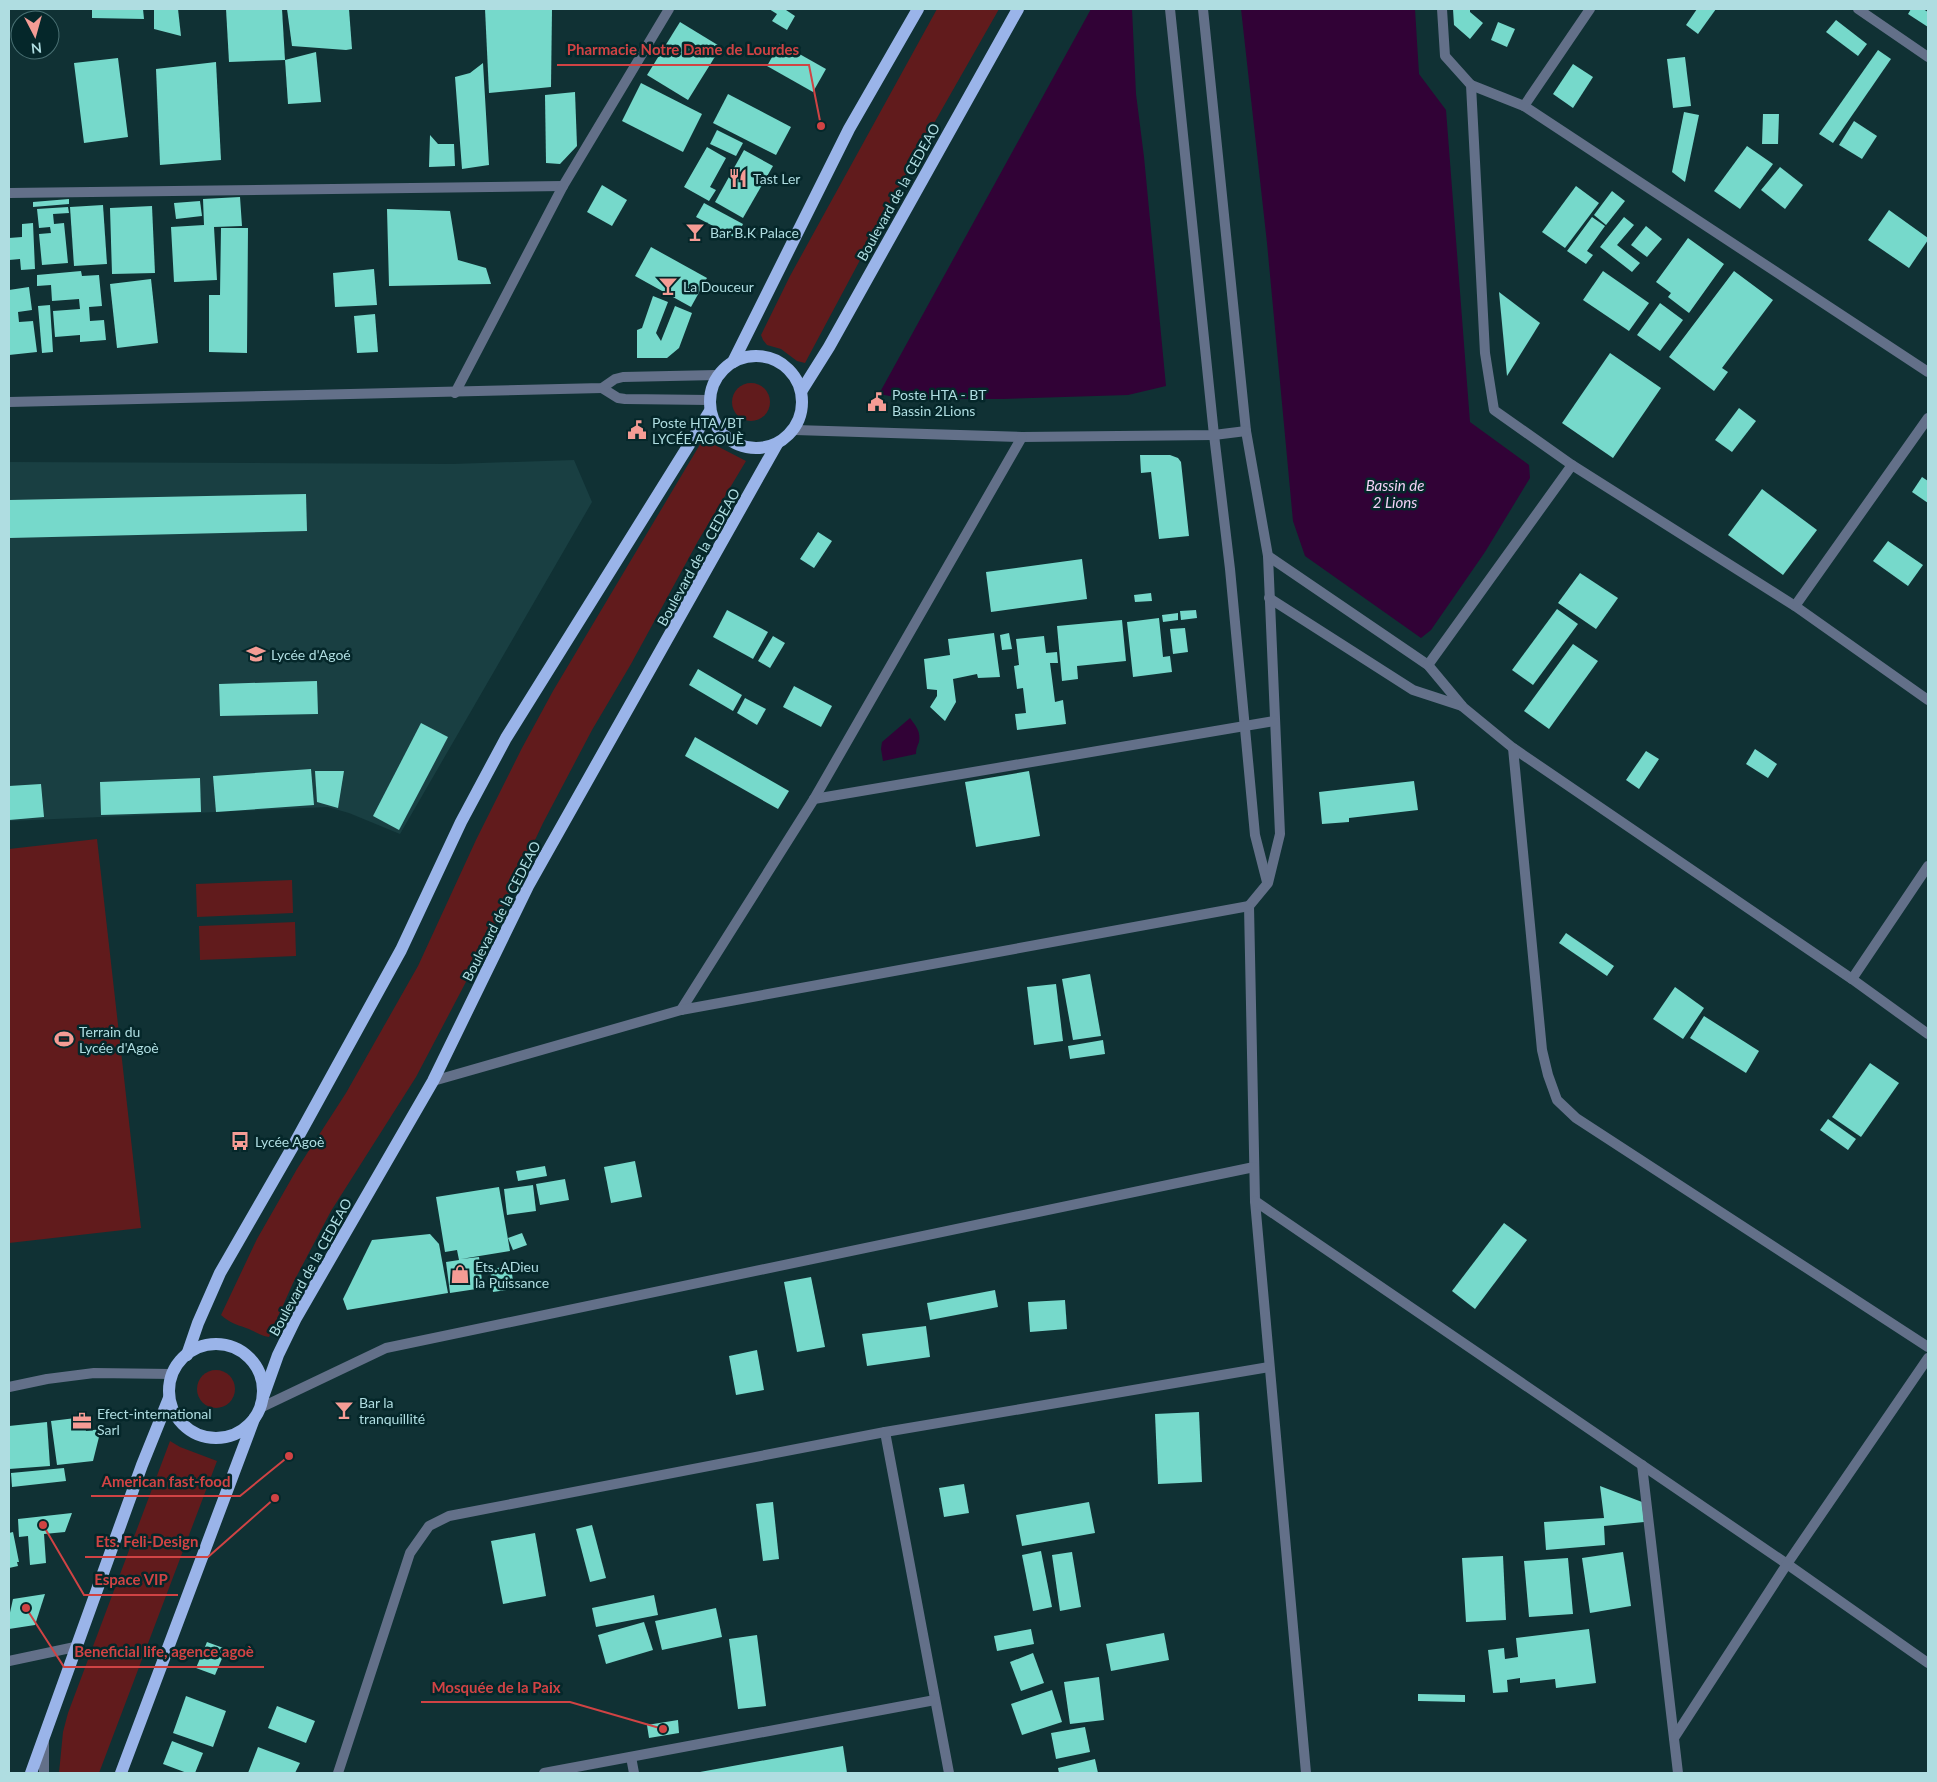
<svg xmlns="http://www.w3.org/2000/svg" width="1937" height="1782" font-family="Lato,sans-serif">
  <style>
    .built { fill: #193f42 }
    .green { fill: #611b1c }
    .water { fill: #310236 }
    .building { fill: #76d9cb }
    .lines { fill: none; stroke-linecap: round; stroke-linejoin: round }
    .lane { stroke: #637089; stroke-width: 10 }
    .street { stroke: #637089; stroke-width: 10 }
    .primary { stroke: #9ab4e9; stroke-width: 12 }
    .labels { text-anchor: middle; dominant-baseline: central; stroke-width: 5; stroke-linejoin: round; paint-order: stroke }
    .poi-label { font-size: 14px; fill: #afdde1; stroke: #05272a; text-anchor: start }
    .street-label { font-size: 14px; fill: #afdde1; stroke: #05272a }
    .water-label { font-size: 15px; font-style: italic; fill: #f4d2f7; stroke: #05272a }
    .leader { fill: none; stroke: #d04344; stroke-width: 2 }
    .callout-dot { fill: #d04344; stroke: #05272a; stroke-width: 2 }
    .callout-label { font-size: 15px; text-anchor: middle; font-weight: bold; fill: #d04344; stroke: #05272a; stroke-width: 5; stroke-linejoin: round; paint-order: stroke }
  </style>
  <rect width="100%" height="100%" fill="#103134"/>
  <!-- built -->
  <polygon class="built" points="574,460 592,502 400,834 349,813 328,807 9,821 9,462 453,464"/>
  <!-- green -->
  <g class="green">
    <polygon points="937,9 999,9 921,146 805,363 797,361 781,349 767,345 763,340 761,335 790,276"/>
    <circle cx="751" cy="402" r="19"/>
    <path d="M705,436L717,446L746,461L698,541L631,664L592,730L543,823L489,938L416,1077L331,1211L293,1283L269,1337C258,1335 255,1331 246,1328C235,1324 230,1323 221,1315L257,1239L297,1169L346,1093L418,966L476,840L522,748L553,691Z"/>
    <polygon points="97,839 141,1228 9,1243 9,849"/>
    <polygon points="292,880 293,913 197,917 196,884"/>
    <polygon points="295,922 296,956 200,960 199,926"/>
    <circle cx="216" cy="1389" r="19"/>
    <polygon points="170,1441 180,1447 217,1461 99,1773 59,1773 63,1732 68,1713"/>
  </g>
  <!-- water -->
  <g class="water">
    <polygon points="1091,9 1132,9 1136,94 1144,157 1166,386 1128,395 1002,399 906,399 879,394"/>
    <polygon points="1241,9 1415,9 1419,74 1446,110 1470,422 1529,465 1530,478 1485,552 1431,630 1421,638 1305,556 1293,521 1267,243"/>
    <path d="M910,718C916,726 921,732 919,742C917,747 916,749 916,754L883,761L881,749L882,742Z"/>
  </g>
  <!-- building -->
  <g class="building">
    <polygon points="92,9 143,9 144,19 92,18"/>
    <polygon points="154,9 178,9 181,36 154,29"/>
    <polygon points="226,9 282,9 285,60 229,62"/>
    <polygon points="287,9 349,9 352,49 346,50 292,46"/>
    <polygon points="485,9 552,9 551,87 489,93"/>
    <polygon points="769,9 787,9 786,10 795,16 787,30 772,21 777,14"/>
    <polygon points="1453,9 1470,9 1470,12 1483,23 1470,39 1454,25"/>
    <polygon points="1697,9 1716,9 1698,34 1686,25"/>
    <polygon points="1911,9 1923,9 1928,12 1928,27 1908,14"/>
    <polygon points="1836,20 1867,44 1858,56 1826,32"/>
    <polygon points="680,22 721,47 688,100 647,75"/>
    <polygon points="1498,22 1515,29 1507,47 1491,40"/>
    <polygon points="780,43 826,69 813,92 767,66"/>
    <polygon points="1878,50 1891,59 1833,143 1819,134"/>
    <polygon points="316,52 321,102 288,104 285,60"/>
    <polygon points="1685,57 1691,106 1673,108 1667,59"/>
    <polygon points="118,58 128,137 84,143 74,63"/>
    <polygon points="216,62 221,160 160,165 156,69"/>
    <polygon points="483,63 489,165 462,169 455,77 470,73"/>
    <polygon points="1573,64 1593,77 1573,108 1553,94"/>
    <polygon points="641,83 702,114 683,152 622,121"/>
    <polygon points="575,92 577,146 560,164 546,163 545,95"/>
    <polygon points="728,94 791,127 776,155 713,123"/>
    <polygon points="1684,112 1699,115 1685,182 1672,172"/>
    <polygon points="1763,114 1779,114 1778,144 1762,144"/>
    <polygon points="1854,121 1877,136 1862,159 1839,145"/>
    <polygon points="717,130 743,143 736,156 710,144"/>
    <polygon points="430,135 438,144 454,144 455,166 429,167"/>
    <polygon points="1747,146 1773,164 1740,209 1714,191"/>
    <polygon points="707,147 726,158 710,187 716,190 709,201 684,187"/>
    <polygon points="744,150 773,166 743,218 715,202"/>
    <polygon points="1780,167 1803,185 1785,209 1761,190"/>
    <polygon points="602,185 627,200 612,226 587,212"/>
    <polygon points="1576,186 1599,203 1565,248 1542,232"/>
    <polygon points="1612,191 1625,201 1606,225 1594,215"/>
    <polygon points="240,197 242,226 214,227 217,280 174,282 171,227 204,225 203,199"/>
    <polygon points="69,199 69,204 33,207 33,202"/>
    <polygon points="200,201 202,216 176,219 174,203"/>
    <polygon points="704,203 743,224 736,238 696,217"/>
    <polygon points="103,205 107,264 74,266 70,207"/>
    <polygon points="152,206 155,273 112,274 110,208"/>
    <polygon points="68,207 69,213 53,214 54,224 64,223 68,263 42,265 39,234 51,233 50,227 39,228 37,209"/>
    <polygon points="387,209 450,211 458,260 486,268 491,284 389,286"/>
    <polygon points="1889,210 1928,238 1928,240 1909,268 1868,240"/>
    <polygon points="1592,217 1605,226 1587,251 1593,255 1586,264 1567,251"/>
    <polygon points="1624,217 1634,225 1617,245 1640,263 1632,272 1600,247"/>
    <polygon points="33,223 35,269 21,270 20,259 9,260 9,238 22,237 22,224"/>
    <polygon points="1646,226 1662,239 1647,257 1631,245"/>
    <polygon points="221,228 248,228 247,353 209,352 209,295 220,295"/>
    <polygon points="1688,238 1724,264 1689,313 1668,297 1671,293 1656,282"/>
    <polygon points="651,247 707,278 691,307 635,276"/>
    <polygon points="374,269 377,305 335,307 333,273"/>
    <polygon points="81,271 82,276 99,275 102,306 89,307 90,321 104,320 106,340 80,342 80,335 55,337 53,311 80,309 79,299 52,301 51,285 37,286 37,275"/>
    <polygon points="1603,271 1649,303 1629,331 1583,300"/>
    <polygon points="1734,271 1773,300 1722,368 1728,372 1714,391 1669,357"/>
    <polygon points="151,279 158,343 117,348 110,284"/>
    <polygon points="29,287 32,310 18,312 19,322 33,321 37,352 9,355 9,290"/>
    <polygon points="1499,292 1540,323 1507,376"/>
    <polygon points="653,296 668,302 656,333 661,341 675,306 692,313 679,348 667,358 637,358 637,330 642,328"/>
    <polygon points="1660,303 1683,320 1660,351 1637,335"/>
    <polygon points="50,305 53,352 42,353 38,306"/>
    <polygon points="375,314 378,352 357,353 354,316"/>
    <polygon points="1610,353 1661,388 1613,458 1562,423"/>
    <polygon points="1739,408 1756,421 1732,452 1715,440"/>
    <polygon points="1140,455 1170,455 1178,458 1181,462 1189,536 1159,539 1151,472 1141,473"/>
    <polygon points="1922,477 1928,481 1928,503 1912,492"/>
    <polygon points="1762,489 1817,530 1783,575 1728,535"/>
    <polygon points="306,494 307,531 9,538 9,500"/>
    <polygon points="818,532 832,541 814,568 800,559"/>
    <polygon points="1888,541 1923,565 1908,586 1873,561"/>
    <polygon points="1082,559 1087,599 991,612 986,572"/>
    <polygon points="1580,573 1618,598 1596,629 1558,603"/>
    <polygon points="1151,593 1152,601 1135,602 1134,595"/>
    <polygon points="1557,609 1578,624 1533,685 1512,670"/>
    <polygon points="727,610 768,632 753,659 713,637"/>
    <polygon points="1196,610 1197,618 1181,620 1180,611"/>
    <polygon points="1178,613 1178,620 1163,622 1162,615"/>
    <polygon points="1159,618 1163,657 1170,656 1172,672 1133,677 1127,622"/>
    <polygon points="1122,620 1126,661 1077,666 1078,679 1062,681 1057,626"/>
    <polygon points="1185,628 1188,652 1173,654 1170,629"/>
    <polygon points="994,633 1000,677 978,678 977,674 953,679 956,702 945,721 930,707 937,696 937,690 927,689 924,659 950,655 948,639"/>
    <polygon points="1009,633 1012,649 1002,650 1000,635"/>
    <polygon points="773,636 785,643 770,668 758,661"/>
    <polygon points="1044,636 1046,653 1057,652 1058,663 1050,663 1055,702 1063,700 1066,724 1017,730 1015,714 1026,713 1023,688 1017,689 1014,666 1019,665 1016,639"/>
    <polygon points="1573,644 1598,661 1549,729 1524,711"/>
    <polygon points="698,669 742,695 733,711 689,685"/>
    <polygon points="317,681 318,714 220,716 219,684"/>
    <polygon points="794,686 832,706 821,727 783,707"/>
    <polygon points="745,698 766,709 757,725 737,713"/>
    <polygon points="421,723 448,737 399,830 373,816"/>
    <polygon points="695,737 789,791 778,809 685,756"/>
    <polygon points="1755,749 1777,764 1768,778 1746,764"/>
    <polygon points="1646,751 1659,759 1639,789 1626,780"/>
    <polygon points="311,769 314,805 216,812 213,776"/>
    <polygon points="315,771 344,771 338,808 317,802"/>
    <polygon points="1029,771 1040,836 976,847 965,782"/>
    <polygon points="200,778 201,812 101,815 100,782"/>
    <polygon points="1414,781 1418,810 1349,818 1349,822 1322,824 1319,792"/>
    <polygon points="41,784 44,817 9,820 9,786"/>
    <polygon points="1566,933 1614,966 1607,976 1559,943"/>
    <polygon points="1090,974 1101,1036 1073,1040 1062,979"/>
    <polygon points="1056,984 1063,1041 1034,1045 1027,987"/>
    <polygon points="1675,987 1704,1008 1683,1039 1653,1019"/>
    <polygon points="1704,1016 1759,1051 1746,1073 1690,1038"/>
    <polygon points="1103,1040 1105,1054 1070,1059 1068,1046"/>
    <polygon points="1870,1063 1899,1083 1861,1137 1832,1117"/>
    <polygon points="1828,1119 1856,1139 1848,1150 1820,1130"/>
    <polygon points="635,1161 642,1197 611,1203 604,1167"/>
    <polygon points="545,1166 547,1176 518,1181 516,1171"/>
    <polygon points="565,1179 569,1200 540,1205 536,1184"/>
    <polygon points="533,1185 536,1211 507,1215 504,1189"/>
    <polygon points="499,1187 510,1251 461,1259 479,1257 483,1288 450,1293 446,1262 459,1260 457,1250 445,1252 436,1197"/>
    <polygon points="1504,1223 1527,1240 1475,1309 1452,1291"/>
    <polygon points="522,1233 527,1245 513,1250 508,1238"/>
    <polygon points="430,1234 439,1244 448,1293 347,1310 343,1299 372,1240"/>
    <polygon points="511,1266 514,1289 493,1292 490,1269"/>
    <polygon points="811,1277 825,1347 797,1352 784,1282"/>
    <polygon points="995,1290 998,1307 930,1320 927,1303"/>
    <polygon points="1065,1300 1067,1329 1030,1332 1028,1302"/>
    <polygon points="926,1326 930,1357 867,1366 862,1334"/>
    <polygon points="757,1350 764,1390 736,1395 729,1356"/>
    <polygon points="1199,1412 1202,1482 1158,1484 1155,1414"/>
    <polygon points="84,1417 86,1431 101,1429 93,1461 57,1465 51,1421"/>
    <polygon points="47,1422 50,1466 9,1469 9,1426"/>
    <polygon points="64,1468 66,1481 12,1487 11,1473"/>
    <polygon points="964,1484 969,1513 944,1517 939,1488"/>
    <polygon points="1600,1486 1642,1502 1644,1522 1604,1526 1605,1545 1546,1550 1544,1522 1604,1518"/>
    <polygon points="773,1502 779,1559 763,1561 756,1504"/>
    <polygon points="1089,1502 1095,1533 1022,1546 1016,1515"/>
    <polygon points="72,1513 65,1532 44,1534 46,1563 30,1565 28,1536 19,1537 18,1519"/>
    <polygon points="592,1525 606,1578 590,1582 576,1529"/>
    <polygon points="13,1532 19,1562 17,1562 18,1566 9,1568 9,1533"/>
    <polygon points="535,1533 546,1596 503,1604 491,1541"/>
    <polygon points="1041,1551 1052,1607 1033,1611 1022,1555"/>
    <polygon points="1072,1552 1081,1607 1060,1611 1052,1555"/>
    <polygon points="1623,1552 1631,1606 1590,1613 1582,1558"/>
    <polygon points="1503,1556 1506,1620 1466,1622 1462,1558"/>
    <polygon points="1568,1558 1573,1614 1529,1617 1524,1561"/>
    <polygon points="45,1594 35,1625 9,1629 9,1617 13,1599"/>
    <polygon points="654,1595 658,1615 596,1627 592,1608"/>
    <polygon points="716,1608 722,1637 662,1650 655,1621"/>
    <polygon points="644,1622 653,1650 606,1664 598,1635"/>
    <polygon points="1031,1629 1034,1644 997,1651 994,1636"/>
    <polygon points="1589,1629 1596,1683 1556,1688 1555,1679 1520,1683 1520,1678 1507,1680 1508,1692 1493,1693 1488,1650 1504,1648 1505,1659 1518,1657 1516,1638"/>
    <polygon points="1164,1633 1169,1660 1111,1671 1106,1644"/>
    <polygon points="757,1635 766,1706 738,1709 729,1639"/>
    <polygon points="207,1642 226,1649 215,1675 196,1668"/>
    <polygon points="1033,1653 1044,1683 1021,1691 1010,1662"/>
    <polygon points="1099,1677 1104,1720 1070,1724 1064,1682"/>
    <polygon points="1052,1690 1062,1722 1022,1735 1011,1704"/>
    <polygon points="1418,1694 1465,1695 1465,1702 1418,1701"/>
    <polygon points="186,1696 226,1711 213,1747 173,1733"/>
    <polygon points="277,1706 315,1721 306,1743 268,1728"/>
    <polygon points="678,1720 679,1733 649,1738 647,1725"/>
    <polygon points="1085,1727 1090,1752 1056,1759 1051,1733"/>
    <polygon points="172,1741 203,1753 195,1773 187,1773 163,1764"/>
    <polygon points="843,1746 847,1773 700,1773 700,1772"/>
    <polygon points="258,1747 300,1763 295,1773 248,1773"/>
    <polygon points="1095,1759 1098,1773 1059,1773 1058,1768"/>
  </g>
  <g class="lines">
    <!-- lane -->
    <polyline class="lane" points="44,1773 44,1742"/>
    <!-- street -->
    <g class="street">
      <polyline points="1170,9 1214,435 1230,569 1255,835 1267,882"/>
      <polyline points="1203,9 1246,431 1268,556 1280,834 1268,883 1249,906 1255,1201 1306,1773"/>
      <polyline points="1442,9 1445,56 1471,85 1485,353 1494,410 1572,465 1795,606 1928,700"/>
      <polyline points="1858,9 1928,57"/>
      <polyline points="1471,85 1524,106 1928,372"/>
      <polyline points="1524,106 1590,9"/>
      <polyline points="9,193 563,186"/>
      <polyline points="602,388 618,398 625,399 709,400"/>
      <polyline points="455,393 563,186 669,9"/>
      <polyline points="9,402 602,388 615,379 623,377 717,375"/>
      <polyline points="795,430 1022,437 1214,435 1246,431"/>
      <polyline points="1268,556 1428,665 1463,707 1513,748 1852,979 1928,1034"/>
      <polyline points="1269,598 1413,690 1462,706"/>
      <polyline points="1795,606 1928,418"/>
      <polyline points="1428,665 1572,465"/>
      <polyline points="1513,748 1542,1050 1548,1075 1557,1100 1576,1118 1928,1347"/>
      <polyline points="814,799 1274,721"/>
      <polyline points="1852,979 1928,866"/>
      <polyline points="681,1010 814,799 1022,437"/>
      <polyline points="433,1081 681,1010 1249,906"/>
      <polyline points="1255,1201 1787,1564 1928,1663"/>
      <polyline points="9,1387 47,1379 94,1373 172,1374"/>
      <polyline points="260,1408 386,1348 1254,1167"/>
      <polyline points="885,1432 949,1773"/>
      <polyline points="1642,1465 1678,1773"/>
      <polyline points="9,1661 75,1647"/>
      <polyline points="1674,1738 1787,1564 1928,1358"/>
      <polyline points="631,1757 634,1773"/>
      <polyline points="338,1773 410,1553 429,1526 449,1516 885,1432 1269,1367"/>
      <polyline points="544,1773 935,1700"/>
    </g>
    <!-- primary -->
    <g class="primary">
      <circle cx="756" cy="402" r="46"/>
      <polyline points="733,362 849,129 918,9"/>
      <polyline points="802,390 829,347 1018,9"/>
      <circle cx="216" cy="1391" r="47"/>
      <polyline points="187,1355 198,1323 220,1273 292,1148 401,950 461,822 506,738 710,411"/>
      <polyline points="263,1397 278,1355 296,1318 433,1081 528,886 777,444"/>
      <polyline points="31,1773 142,1465 169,1398"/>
      <polyline points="121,1773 254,1419"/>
    </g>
  </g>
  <!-- icons -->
  <defs>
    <g id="restaurant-bare" transform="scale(1.5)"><path d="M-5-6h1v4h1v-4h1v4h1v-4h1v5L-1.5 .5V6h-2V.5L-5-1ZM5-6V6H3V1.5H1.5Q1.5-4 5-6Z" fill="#f59c95" stroke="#05272a" stroke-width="2.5" paint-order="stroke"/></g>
    <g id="bar-bare" transform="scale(1.5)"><path d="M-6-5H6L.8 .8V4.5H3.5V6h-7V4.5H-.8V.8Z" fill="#f59c95" stroke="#05272a" stroke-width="2.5" paint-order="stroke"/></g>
    <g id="civic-bare" transform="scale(1.5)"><path d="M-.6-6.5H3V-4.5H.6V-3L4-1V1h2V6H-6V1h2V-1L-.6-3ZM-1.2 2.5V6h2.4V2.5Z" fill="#f59c95" stroke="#05272a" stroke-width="2.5" paint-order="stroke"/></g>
    <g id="school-bare" transform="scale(1.5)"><path d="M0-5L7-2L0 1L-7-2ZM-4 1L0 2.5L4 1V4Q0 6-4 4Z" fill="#f59c95" stroke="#05272a" stroke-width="2.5" paint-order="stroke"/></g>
    <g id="stadium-bare" transform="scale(1.5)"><path d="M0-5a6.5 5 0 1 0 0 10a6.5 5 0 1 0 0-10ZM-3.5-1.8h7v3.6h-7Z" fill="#f59c95" stroke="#05272a" stroke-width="2.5" paint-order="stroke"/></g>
    <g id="bus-bare" transform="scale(1.5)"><path d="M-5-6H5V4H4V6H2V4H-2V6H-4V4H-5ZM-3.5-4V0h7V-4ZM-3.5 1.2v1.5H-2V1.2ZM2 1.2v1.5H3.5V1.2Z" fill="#f59c95" stroke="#05272a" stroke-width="2.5" paint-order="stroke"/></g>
    <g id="shop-bare" transform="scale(1.5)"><path d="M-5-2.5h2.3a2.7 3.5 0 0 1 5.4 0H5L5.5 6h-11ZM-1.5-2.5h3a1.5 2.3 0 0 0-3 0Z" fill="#f59c95" stroke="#05272a" stroke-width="2.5" paint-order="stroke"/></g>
    <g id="office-bare" transform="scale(1.5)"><path d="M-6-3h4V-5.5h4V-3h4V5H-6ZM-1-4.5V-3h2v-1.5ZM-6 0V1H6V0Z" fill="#f59c95" stroke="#05272a" stroke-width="2.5" paint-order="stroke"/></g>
  </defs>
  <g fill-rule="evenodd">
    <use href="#restaurant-bare" x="738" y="178"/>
    <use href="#bar-bare" x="695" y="232"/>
    <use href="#bar-bare" x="668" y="286"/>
    <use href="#civic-bare" x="877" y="402"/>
    <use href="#civic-bare" x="637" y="430"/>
    <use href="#school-bare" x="256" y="654"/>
    <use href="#stadium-bare" x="64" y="1039"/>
    <use href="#bus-bare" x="240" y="1141"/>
    <use href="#shop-bare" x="460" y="1274"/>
    <use href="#bar-bare" x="344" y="1410"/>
    <use href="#office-bare" x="82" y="1421"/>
  </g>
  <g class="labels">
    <!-- poi labels -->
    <g class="poi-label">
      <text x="753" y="178">Tast Ler</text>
      <text x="710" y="232">Bar B.K Palace</text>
      <text x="683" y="286">La Douceur</text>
      <text x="892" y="394">Poste HTA - BT<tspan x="892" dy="16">Bassin 2Lions</tspan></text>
      <text x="652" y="422">Poste HTA /BT<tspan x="652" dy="16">LYCÉE AGOUÈ</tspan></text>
      <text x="271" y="654">Lycée d'Agoé</text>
      <text x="79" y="1031">Terrain du<tspan x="79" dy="16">Lycée d'Agoè</tspan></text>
      <text x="255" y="1141">Lycée Agoè</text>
      <text x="475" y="1266">Ets. ADieu<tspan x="475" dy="16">la Puissance</tspan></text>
      <text x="359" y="1402">Bar la<tspan x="359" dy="16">tranquillité</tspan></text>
      <text x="97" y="1413">Efect-international<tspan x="97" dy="16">Sarl</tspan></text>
    </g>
    <!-- street labels -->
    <g class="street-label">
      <text transform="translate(898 192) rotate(-61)">Boulevard de la CEDEAO</text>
      <text transform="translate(698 557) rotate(-61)">Boulevard de la CEDEAO</text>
      <text transform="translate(501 911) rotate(-63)">Boulevard de la CEDEAO</text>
      <text transform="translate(310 1267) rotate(-61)">Boulevard de la CEDEAO</text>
    </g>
    <!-- water labels -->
    <g class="water-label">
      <text x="1395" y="485">Bassin de<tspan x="1395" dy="17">2 Lions</tspan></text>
    </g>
  </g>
  <!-- callouts -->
  <path class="leader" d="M821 126L809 65H557M289 1456L240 1496H91M275 1498L208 1557H85M43 1525L84 1595H178M26 1608L64 1667H264M663 1729L570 1702H421"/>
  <g class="callout-dot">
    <circle cx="821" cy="126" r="5"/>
    <circle cx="289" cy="1456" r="5"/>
    <circle cx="275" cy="1498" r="5"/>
    <circle cx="43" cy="1525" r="5"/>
    <circle cx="26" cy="1608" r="5"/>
    <circle cx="663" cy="1729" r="5"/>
  </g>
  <g class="callout-label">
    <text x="683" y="55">Pharmacie Notre Dame de Lourdes</text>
    <text x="166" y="1487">American fast-food</text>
    <text x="147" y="1547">Ets. Feli-Design</text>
    <text x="131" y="1585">Espace VIP</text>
    <text x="164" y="1657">Beneficial life, agence agoè</text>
    <text x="496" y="1693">Mosquée de la Paix</text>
  </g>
  <!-- border -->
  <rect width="1937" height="1782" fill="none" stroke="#afdde1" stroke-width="20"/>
  <!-- north arrow -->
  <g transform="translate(35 35) rotate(174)"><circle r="24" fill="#05272a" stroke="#497073"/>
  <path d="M0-4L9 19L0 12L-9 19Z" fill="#f59c95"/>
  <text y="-8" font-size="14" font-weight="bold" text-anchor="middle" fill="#afdde1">N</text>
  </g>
</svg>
